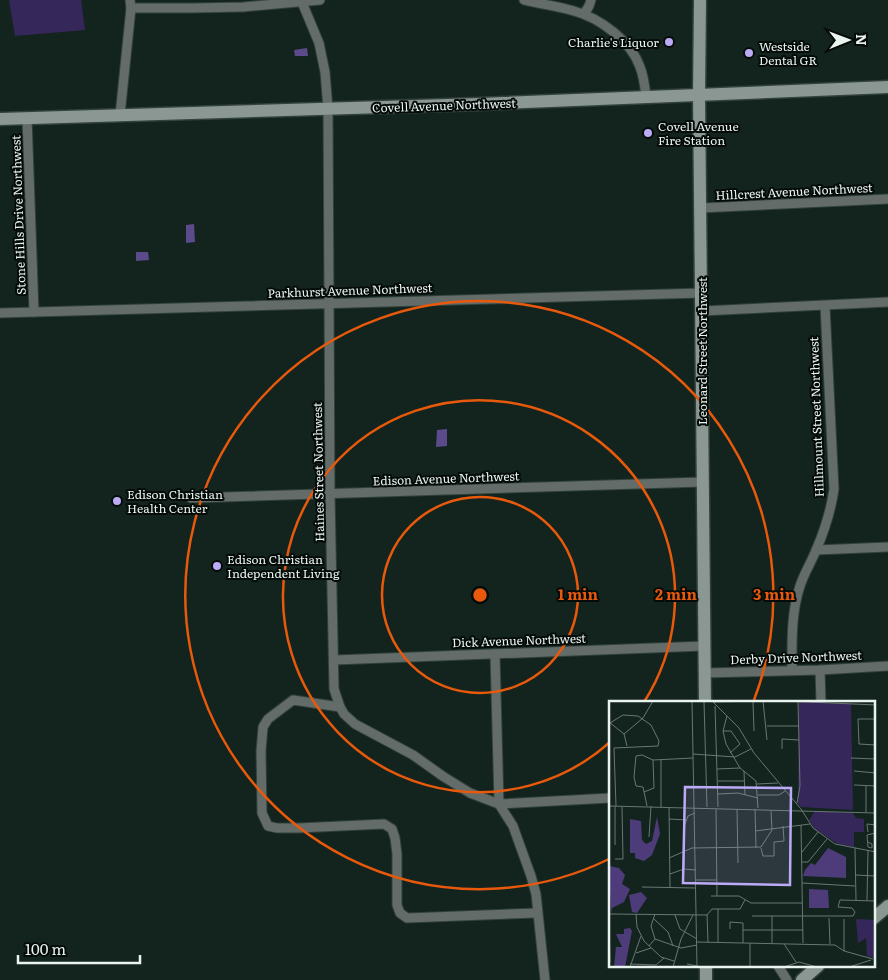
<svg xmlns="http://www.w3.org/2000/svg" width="888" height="980" font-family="Literata,serif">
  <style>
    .green { fill: #36275a }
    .water { fill: #5c4b8a }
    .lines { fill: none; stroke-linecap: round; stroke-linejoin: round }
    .street-casing { stroke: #31413b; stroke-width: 11 }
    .secondary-casing { stroke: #31413b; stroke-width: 15 }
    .street { stroke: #636c68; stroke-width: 9 }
    .secondary { stroke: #8a9792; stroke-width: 12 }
    .ring { fill: none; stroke: #e8590c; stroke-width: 2.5 }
    .poi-dot { fill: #bbaaf6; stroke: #050b09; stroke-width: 2 }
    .labels { text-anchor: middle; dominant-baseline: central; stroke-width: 4; stroke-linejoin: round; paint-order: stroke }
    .poi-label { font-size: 12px; fill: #e9f4ef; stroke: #050b09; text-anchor: start }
    .street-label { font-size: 12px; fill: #e9f4ef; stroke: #050b09 }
    .inset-road { fill: none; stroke: #697772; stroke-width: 1 }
    .view { fill: #bbaaf6; fill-opacity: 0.15; stroke: #bbaaf6; stroke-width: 2.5 }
    .inset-edge { fill: none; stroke: #e9f4ef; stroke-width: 2.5 }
    .centre { fill: #e8590c; stroke: #050b09; stroke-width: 2.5 }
    .ring-label { font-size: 15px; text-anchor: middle; font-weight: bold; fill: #e8590c; stroke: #050b09; stroke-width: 4; stroke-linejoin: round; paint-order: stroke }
  </style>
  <rect width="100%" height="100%" fill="#13241e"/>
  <!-- green -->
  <polygon class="green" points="9,0 81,0 85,30 15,36"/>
  <!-- water -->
  <g class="water">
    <polygon points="307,48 308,56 295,56 294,50"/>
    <polygon points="194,224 195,242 186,243 186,225"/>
    <polygon points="136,252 148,252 149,260 136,261"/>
    <polygon points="447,429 447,446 436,447 437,430"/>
  </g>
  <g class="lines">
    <!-- street casing -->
    <g class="street-casing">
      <g id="street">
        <polyline points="301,0 319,43 325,72 328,109 330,495 334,689 340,707 344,714 355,724 413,755 444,777 470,793 499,804 610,798"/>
        <path d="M524,0C540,4 557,6 574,11C600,18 631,41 640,67C644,77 645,87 646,97"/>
        <polyline points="131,8 192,8 243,7 320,0"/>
        <polyline points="584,14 589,6 591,0"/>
        <polyline points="120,115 131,8 130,0"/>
        <polyline points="27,118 34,312"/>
        <polyline points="701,208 888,199"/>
        <polyline points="702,311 888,302"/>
        <polyline points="0,313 701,293"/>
        <polyline points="191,498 703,482"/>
        <polyline points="816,550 888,547"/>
        <polyline points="495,654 499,804 513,826 531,876 536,894 545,980"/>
        <polyline points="334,660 704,646"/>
        <path d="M792,670C792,642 791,613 800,586C804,573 812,561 817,548C825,529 831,510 834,489L825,306"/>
        <polyline points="820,670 821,702"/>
        <polyline points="704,673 820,670 888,666"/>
        <polyline points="340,707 293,700 268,719 263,727 261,751 262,813 268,826 277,828 298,828 384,824 392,829 395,838 397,854 397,905 400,913 407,918 537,913"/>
        <polyline points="778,966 787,980"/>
      </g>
    </g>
    <!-- secondary casing -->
    <g class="secondary-casing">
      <g id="secondary">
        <polyline points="700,0 699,95 705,702"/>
        <polyline points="0,119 480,104 888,87"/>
        <polyline points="874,918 888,906"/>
        <polyline points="706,980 706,966"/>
        <polyline points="802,980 818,966"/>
      </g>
    </g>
    <!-- street -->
    <use href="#street" class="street"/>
    <!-- secondary -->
    <use href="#secondary" class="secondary"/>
  </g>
  <!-- distance rings -->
  <g class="ring">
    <circle cx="480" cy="595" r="98"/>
    <path d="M610 742A196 196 0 1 1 644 702"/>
    <path d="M609 859A294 294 0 1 1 754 700"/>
  </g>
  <!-- markers -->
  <g class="poi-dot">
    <circle cx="669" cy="42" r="5"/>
    <circle cx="749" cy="53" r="5"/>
    <circle cx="648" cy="133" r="5"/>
    <circle cx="117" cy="501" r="5"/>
    <circle cx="217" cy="566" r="5"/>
  </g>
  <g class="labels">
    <!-- poi labels -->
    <g class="poi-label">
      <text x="659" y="42" text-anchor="end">Charlie's Liquor</text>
      <text x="759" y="46">Westside<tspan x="759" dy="14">Dental GR</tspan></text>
      <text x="658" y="126">Covell Avenue<tspan x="658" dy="14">Fire Station</tspan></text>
      <text x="127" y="494">Edison Christian<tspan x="127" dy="14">Health Center</tspan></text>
      <text x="227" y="559">Edison Christian<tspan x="227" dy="14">Independent Living</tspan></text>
    </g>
    <!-- street labels -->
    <g class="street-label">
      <text transform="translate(444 105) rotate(-2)">Covell Avenue Northwest</text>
      <text transform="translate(794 191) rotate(-3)">Hillcrest Avenue Northwest</text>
      <text transform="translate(18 215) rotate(-92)">Stone Hills Drive Northwest</text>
      <text transform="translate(350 290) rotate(-2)">Parkhurst Avenue Northwest</text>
      <text transform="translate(702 351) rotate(-90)">Leonard Street Northwest</text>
      <text transform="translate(816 417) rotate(-92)">Hillmount Street Northwest</text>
      <text transform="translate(318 472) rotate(-91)">Haines Street Northwest</text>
      <text transform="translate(446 478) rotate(-2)">Edison Avenue Northwest</text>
      <text transform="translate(519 640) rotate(-2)">Dick Avenue Northwest</text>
      <text transform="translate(796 657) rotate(-2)">Derby Drive Northwest</text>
    </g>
  </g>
  <!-- overview -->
  <g transform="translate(609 701)">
    <rect width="266" height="266" fill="#13241e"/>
    <path d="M190,1L242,3L244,109L192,106L189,102ZM206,110L244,112L247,117L255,118V131H245V146L229,143L206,128L200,119ZM247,218L266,219V257L258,255L257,237L249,242Z" fill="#36275a"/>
    <path d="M48,116L51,133L43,154L35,160L26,157V152H21V118L32,120L33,139L37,143L43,140ZM219,147L237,156V177L194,175L196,169L202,162L206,164ZM0,165L10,167L16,174L13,183L21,188L15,201L3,207L2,212ZM200,188L219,189L220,207H200ZM32,191L38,197L28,212L23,211L20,194ZM21,227L23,230L16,266H5L7,246H13L7,233H15V228Z" fill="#4e3c7a"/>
    <path class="inset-road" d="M83,0L88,266M95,0L98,106M103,0L130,27L145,52L192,108L204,127L226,143L267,151M154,0L158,39M177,0L267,4M105,1L152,0M144,1L145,30M106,5L109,106M118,15L114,30L117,43L131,67L147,80L149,107M267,18H249L250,43L267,44M0,21L15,33L18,45M1,22L14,14L29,15L42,24L50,40L49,45L5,47L7,105M158,25H190M114,30H122L131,43L121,52M15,33L34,17L44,0M173,48V38L190,39M84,53L126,56L142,48M242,57L267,58M52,59V106M108,68L131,67M135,70L136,94M245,70L267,72M109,80H135M148,83L169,82M245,84L267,85M257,85V111M35,91L45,87L44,59M109,93L129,92L149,97M149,94H170L176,90M188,102L191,85L189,0M0,105L267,112M6,105V144M38,105L34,86L27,85L25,76L27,55L33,54L44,59L84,57M60,106L61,187M107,108L108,195M128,108L129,162M146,108L147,147M60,118L77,119M192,124L194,242M146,130L201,123M259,131L258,123L267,124M40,136L42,105M259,141L263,143V147L259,146L258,134L267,132M152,147L154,155H165V141L175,140L174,125M246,147L247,199M193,151L209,131M60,157L83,147L152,146L163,129L162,110M6,158H14L13,106M193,161H199L218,138M75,168V126L79,115L86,112M61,173L75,168L87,169M246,174L267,175M87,179H108M193,182L246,185M33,186L87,187M102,195H130L142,202H193M258,199L259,149M109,208V241M0,213L98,214M27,213L28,226L35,240L52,256L65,260M66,214L71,228L88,238M98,214L103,208H131L136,199M98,214L99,241M143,215H244L246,211L243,207L229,206L231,199L267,200M163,215V242M220,217L221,243M45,218L59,231L64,245M235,218V250M0,223L1,261M121,228V221L134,222V242M134,229H194M46,238L72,247L88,244M88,241L226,244L235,250L264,258M141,242V266M175,243L187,261M40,245L46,238L42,225L46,213M27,252L42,247M21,263L47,264L55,257M78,263L93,266M21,266L32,235M64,266L72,238L84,214M175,266L190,261L208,266M240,266L262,259"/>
    <path class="view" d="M76,86L182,87L181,184L74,182Z"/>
    <rect width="266" height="266" class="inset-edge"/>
  </g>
  <circle cx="480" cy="595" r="8" class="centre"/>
  <g class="ring-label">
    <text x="578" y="600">1 min</text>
    <text x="676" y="600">2 min</text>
    <text x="774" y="600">3 min</text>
  </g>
  <!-- north arrow -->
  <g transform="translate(848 40) rotate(89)" stroke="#050b09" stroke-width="4" paint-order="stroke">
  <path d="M0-4L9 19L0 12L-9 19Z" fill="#e9f4ef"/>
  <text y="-8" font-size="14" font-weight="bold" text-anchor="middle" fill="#e9f4ef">N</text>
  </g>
  <!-- scale -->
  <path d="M18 955v8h122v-8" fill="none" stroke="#e9f4ef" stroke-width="2.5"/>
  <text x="25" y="955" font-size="15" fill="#e9f4ef" stroke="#050b09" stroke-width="4" paint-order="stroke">100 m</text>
</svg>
